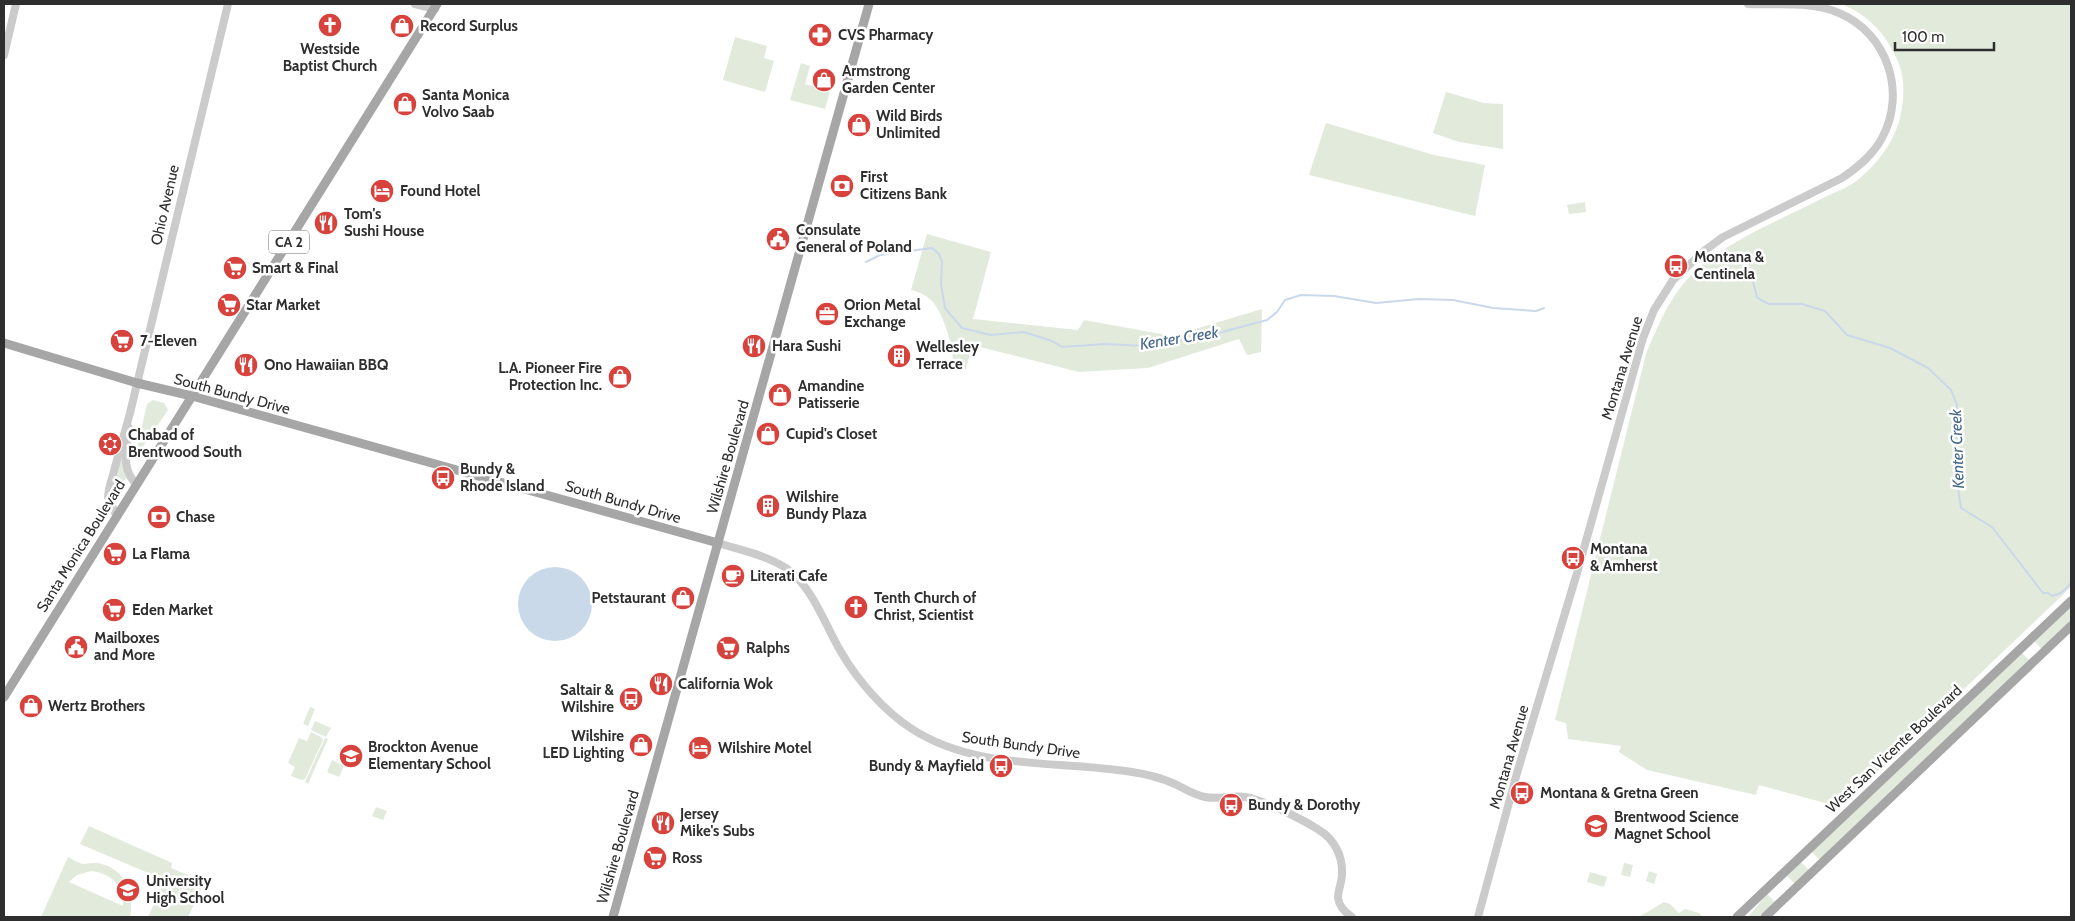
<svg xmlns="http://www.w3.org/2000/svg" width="2075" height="921" font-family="Cabin,sans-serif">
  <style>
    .green { fill: #e2eadc; fill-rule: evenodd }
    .water { fill: #cad9e9 }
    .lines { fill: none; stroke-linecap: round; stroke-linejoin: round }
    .stream { stroke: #cad9e9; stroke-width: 2 }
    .minor { stroke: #cbcbcb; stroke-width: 8 }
    .major { stroke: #a6a6a6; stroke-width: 9 }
    .labels { text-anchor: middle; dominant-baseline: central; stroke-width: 5; stroke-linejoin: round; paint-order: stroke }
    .shield { fill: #fff; stroke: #6d6d6d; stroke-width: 1 }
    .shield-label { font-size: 14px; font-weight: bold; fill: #2e2e2e }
    .poi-label { font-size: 15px; font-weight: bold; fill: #2e2e2e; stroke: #fff; text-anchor: start }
    .street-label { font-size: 15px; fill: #2e2e2e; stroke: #fff }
    .water-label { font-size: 16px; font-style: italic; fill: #426689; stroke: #fff }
  </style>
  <rect width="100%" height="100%" fill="#fff"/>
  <!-- green -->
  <g class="green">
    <path d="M1841,4H2071V587L1840,807L1759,785L1756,795L1647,770L1619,752L1621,746L1568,739L1566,723L1555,720L1646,354C1662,316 1675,284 1710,259C1744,234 1786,217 1823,198C1835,192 1850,187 1860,178C1880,161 1896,139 1901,113C1904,97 1905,80 1899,64C1888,37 1870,15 1841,4Z"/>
    <polygon points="735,37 767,46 764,58 774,61 765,92 723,80"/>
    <polygon points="801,63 810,66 805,84 830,91 825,109 790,100"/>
    <polygon points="1446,92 1484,103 1503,104 1503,149 1459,142 1433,133"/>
    <polygon points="1326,123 1434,155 1485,165 1475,216 1309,175"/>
    <polygon points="1585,202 1586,212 1569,214 1567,205"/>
    <path d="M927,234L991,252L973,319L1078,330L1084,320L1172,336L1262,309L1261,352L1247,355L1239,339L1148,368L1079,372L972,345L966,369L953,366C954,349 944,314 932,301C926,295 919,292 911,290Z"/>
    <polygon points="153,400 164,403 168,410 134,460 147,404"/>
    <polygon points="124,444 124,471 126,478 112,499"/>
    <polygon points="2071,606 2071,621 2042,649 2034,641"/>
    <polygon points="2022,653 2030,661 1820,860 1812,852"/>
    <polygon points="310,707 315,709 308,726 303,724"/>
    <polygon points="315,721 331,728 326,737 311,730"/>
    <polygon points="311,732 321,737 323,740 305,779 302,780 291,776 295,767 288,763 299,738 307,741"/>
    <polygon points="325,738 328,739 308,784 305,782"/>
    <polygon points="332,760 344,766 339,777 327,772"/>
    <polygon points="376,807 387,811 383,820 372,816"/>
    <polygon points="89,826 172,863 171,868 204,882 188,917 148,917 165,880 80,844"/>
    <path d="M68,857C72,859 78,863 83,864C88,864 93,862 98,863C125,868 135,893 130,917H41ZM91,871C111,873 124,886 123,906L69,882L77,875Z"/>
    <polygon points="1801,862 1809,870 1795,884 1787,876"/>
    <polygon points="1624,863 1633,865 1630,877 1621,875"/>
    <polygon points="1649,871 1657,874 1654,884 1646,881"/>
    <polygon points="1590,872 1607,877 1604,887 1587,882"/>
    <polygon points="1767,894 1775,902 1759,917 1748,917"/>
    <polygon points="1664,902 1670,904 1679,913 1685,909 1699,913 1703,917 1639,917"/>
  </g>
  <!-- water -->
  <circle class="water" cx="555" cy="604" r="37"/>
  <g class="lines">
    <!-- stream -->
    <g class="stream">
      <polyline points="866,262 880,255 932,248 939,254 942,262 941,284 945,308 962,328 991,335 1024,332 1052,341 1062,347 1105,344 1147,346 1211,335 1267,320 1277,312 1285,300 1301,295 1334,296 1376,303 1419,299 1453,300 1493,308 1536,311 1544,308"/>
      <polyline points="1752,278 1757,297 1761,300 1769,304 1802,304 1825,311 1847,335 1890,348 1928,368 1951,390 1957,405 1956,474 1961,508 1992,527 2043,593 2048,593 2052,596 2061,593 2071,583"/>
    </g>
    <!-- minor -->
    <g class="minor">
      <polyline points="415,4 435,9"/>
      <polyline points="4,55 16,4"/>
      <path d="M129,428C127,447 120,471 137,484"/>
      <polyline points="117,517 108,497 109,489 130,413 228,4"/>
      <path d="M718,543C740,550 766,555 786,568C813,587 825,625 841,652C858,681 884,711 912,729C977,771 1059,760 1132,772C1147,774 1161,778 1175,784C1185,789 1194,795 1205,797C1219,800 1232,795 1245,797C1264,800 1302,819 1319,830C1334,839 1343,856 1342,874C1342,882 1338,890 1338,898C1339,906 1346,913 1352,917"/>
      <path d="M1478,917L1517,773L1577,573L1643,338L1654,310L1673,280L1704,251L1723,237L1842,178C1858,167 1873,155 1882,138C1907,92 1887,33 1839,13C1812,1 1777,5 1748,4"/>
    </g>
    <!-- major -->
    <g class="major">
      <polyline points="4,343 137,383 192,396 718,543"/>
      <polyline points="4,697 437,4"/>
      <polyline points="613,917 869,4"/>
      <polyline points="1737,917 2071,601"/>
      <polyline points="1765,917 2071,626"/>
    </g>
  </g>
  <!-- icons -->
  <defs>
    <g id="church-disc" transform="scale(1.25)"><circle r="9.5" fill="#d8423c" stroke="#fff"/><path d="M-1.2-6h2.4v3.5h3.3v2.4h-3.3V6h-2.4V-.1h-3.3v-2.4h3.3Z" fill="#fff"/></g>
    <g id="shop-disc" transform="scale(1.25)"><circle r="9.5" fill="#d8423c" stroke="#fff"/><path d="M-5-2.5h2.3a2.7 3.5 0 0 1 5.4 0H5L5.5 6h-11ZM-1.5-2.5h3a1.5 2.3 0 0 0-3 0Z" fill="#fff"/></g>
    <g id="pharmacy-disc" transform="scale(1.25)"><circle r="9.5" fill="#d8423c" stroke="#fff"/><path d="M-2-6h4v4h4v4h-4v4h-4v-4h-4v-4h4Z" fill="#fff"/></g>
    <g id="bank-disc" transform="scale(1.25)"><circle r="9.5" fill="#d8423c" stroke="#fff"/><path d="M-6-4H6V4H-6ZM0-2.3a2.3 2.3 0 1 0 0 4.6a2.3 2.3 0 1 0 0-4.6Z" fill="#fff"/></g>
    <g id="hotel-disc" transform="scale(1.25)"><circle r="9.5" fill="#d8423c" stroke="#fff"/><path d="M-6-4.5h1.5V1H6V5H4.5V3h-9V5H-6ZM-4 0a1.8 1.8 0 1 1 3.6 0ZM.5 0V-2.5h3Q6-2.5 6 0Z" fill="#fff"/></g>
    <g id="restaurant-disc" transform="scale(1.25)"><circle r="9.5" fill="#d8423c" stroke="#fff"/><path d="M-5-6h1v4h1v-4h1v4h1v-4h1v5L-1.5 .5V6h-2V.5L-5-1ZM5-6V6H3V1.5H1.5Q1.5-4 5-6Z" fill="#fff"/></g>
    <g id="civic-disc" transform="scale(1.25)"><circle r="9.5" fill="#d8423c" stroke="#fff"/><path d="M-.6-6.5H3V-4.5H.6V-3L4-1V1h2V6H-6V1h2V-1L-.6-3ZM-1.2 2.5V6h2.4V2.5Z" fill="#fff"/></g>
    <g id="bus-disc" transform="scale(1.25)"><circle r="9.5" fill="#d8423c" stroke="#fff"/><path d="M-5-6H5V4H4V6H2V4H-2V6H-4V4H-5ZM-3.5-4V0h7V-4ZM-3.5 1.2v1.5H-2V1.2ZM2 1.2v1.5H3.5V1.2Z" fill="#fff"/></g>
    <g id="supermarket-disc" transform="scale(1.25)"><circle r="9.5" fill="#d8423c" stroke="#fff"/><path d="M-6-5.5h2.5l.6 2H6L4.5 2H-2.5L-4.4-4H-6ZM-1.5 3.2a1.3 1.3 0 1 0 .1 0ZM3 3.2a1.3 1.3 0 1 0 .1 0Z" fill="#fff"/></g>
    <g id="office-disc" transform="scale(1.25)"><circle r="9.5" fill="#d8423c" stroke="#fff"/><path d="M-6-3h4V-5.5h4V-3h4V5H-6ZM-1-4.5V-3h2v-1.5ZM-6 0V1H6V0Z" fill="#fff"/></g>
    <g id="building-disc" transform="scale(1.25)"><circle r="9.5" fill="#d8423c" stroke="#fff"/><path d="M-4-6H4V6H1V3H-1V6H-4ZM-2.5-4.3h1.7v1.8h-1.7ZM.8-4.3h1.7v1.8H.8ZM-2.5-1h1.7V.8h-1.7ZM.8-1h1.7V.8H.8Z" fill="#fff"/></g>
    <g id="synagogue-disc" transform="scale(1.25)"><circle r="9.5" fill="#d8423c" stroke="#fff"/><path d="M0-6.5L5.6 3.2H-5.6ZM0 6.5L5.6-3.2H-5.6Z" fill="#fff"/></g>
    <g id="cafe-disc" transform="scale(1.25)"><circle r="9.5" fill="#d8423c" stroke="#fff"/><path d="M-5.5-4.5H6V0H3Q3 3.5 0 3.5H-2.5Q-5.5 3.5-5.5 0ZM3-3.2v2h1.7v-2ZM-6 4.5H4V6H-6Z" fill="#fff"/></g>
    <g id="school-disc" transform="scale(1.25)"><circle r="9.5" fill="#d8423c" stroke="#fff"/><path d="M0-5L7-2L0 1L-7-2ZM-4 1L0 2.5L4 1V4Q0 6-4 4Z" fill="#fff"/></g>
  </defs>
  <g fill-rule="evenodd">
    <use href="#church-disc" x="330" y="25"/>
    <use href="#shop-disc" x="402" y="26"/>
    <use href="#pharmacy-disc" x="820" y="35"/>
    <use href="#shop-disc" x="824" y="80"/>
    <use href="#shop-disc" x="405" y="104"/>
    <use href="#shop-disc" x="859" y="125"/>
    <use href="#bank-disc" x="842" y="186"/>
    <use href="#hotel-disc" x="382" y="191"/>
    <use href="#restaurant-disc" x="326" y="223"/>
    <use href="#civic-disc" x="778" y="239"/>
    <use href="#bus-disc" x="1676" y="266"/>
    <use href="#supermarket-disc" x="235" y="268"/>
    <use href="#supermarket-disc" x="229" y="305"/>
    <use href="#office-disc" x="827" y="314"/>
    <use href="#supermarket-disc" x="122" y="341"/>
    <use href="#restaurant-disc" x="754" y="346"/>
    <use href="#building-disc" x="899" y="356"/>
    <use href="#restaurant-disc" x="246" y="365"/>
    <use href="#shop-disc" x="620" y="377"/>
    <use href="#shop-disc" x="780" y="395"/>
    <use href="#shop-disc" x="768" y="434"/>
    <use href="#synagogue-disc" x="110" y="444"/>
    <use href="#bus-disc" x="443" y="478"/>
    <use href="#building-disc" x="768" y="506"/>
    <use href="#bank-disc" x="159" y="517"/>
    <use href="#supermarket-disc" x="115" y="554"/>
    <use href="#bus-disc" x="1573" y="558"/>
    <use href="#cafe-disc" x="733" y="576"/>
    <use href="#shop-disc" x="683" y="598"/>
    <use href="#church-disc" x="856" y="607"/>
    <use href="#supermarket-disc" x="114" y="610"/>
    <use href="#civic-disc" x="76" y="647"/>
    <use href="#supermarket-disc" x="728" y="648"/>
    <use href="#restaurant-disc" x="661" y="684"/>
    <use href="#bus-disc" x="631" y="699"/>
    <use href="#shop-disc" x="31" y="706"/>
    <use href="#shop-disc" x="641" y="745"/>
    <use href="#hotel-disc" x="700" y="748"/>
    <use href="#school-disc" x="351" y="756"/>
    <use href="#bus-disc" x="1001" y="766"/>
    <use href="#bus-disc" x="1522" y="793"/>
    <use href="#bus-disc" x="1231" y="805"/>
    <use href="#restaurant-disc" x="663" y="823"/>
    <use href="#school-disc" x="1596" y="826"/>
    <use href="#supermarket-disc" x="655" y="858"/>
    <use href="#school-disc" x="128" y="890"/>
  </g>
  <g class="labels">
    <!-- shield labels -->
    <rect class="shield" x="269" y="230.5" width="40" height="23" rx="4"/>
    <g class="shield-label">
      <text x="289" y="242">CA 2</text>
    </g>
    <!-- poi labels -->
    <g class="poi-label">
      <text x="420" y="26">Record Surplus</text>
      <text x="838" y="35">CVS Pharmacy</text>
      <text x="330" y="49" text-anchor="middle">Westside<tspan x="330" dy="17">Baptist Church</tspan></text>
      <text x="842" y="71">Armstrong<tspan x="842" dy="17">Garden Center</tspan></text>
      <text x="422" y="95">Santa Monica<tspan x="422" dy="17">Volvo Saab</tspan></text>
      <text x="876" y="116">Wild Birds<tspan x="876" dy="17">Unlimited</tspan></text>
      <text x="860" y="177">First<tspan x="860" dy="17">Citizens Bank</tspan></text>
      <text x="400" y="191">Found Hotel</text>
      <text x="344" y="214">Tom's<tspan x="344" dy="17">Sushi House</tspan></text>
      <text x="796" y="230">Consulate<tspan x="796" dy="17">General of Poland</tspan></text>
      <text x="1694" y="257">Montana &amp;<tspan x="1694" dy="17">Centinela</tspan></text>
      <text x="252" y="268">Smart &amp; Final</text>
      <text x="246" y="305">Star Market</text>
      <text x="844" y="305">Orion Metal<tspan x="844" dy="17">Exchange</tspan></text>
      <text x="140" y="341">7-Eleven</text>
      <text x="772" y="346">Hara Sushi</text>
      <text x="916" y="347">Wellesley<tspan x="916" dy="17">Terrace</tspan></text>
      <text x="264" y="365">Ono Hawaiian BBQ</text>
      <text x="602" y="368" text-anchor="end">L.A. Pioneer Fire<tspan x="602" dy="17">Protection Inc.</tspan></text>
      <text x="798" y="386">Amandine<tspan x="798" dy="17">Patisserie</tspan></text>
      <text x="786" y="434">Cupid's Closet</text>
      <text x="128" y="435">Chabad of<tspan x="128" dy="17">Brentwood South</tspan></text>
      <text x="460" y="469">Bundy &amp;<tspan x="460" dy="17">Rhode Island</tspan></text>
      <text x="786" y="497">Wilshire<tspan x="786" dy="17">Bundy Plaza</tspan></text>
      <text x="176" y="517">Chase</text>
      <text x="1590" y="549">Montana<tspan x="1590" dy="17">&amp; Amherst</tspan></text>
      <text x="132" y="554">La Flama</text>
      <text x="750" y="576">Literati Cafe</text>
      <text x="666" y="598" text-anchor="end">Petstaurant</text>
      <text x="874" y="598">Tenth Church of<tspan x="874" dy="17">Christ, Scientist</tspan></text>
      <text x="132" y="610">Eden Market</text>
      <text x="94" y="638">Mailboxes<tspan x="94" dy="17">and More</tspan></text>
      <text x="746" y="648">Ralphs</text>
      <text x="678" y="684">California Wok</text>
      <text x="614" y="690" text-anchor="end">Saltair &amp;<tspan x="614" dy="17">Wilshire</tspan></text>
      <text x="48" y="706">Wertz Brothers</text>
      <text x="624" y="736" text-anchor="end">Wilshire<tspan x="624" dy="17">LED Lighting</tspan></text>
      <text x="368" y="747">Brockton Avenue<tspan x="368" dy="17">Elementary School</tspan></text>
      <text x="718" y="748">Wilshire Motel</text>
      <text x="984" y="766" text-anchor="end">Bundy &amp; Mayfield</text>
      <text x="1540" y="793">Montana &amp; Gretna Green</text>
      <text x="1248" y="805">Bundy &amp; Dorothy</text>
      <text x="680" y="814">Jersey<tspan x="680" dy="17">Mike's Subs</tspan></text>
      <text x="1614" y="817">Brentwood Science<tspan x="1614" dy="17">Magnet School</tspan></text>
      <text x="672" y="858">Ross</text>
      <text x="146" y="881">University<tspan x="146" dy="17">High School</tspan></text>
    </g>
    <!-- street labels -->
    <g class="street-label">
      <text transform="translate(165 205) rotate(-77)">Ohio Avenue</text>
      <text transform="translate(1622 368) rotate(-73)">Montana Avenue</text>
      <text transform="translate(232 394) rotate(15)">South Bundy Drive</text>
      <text transform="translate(728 457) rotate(-74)">Wilshire Boulevard</text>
      <text transform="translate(623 502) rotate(16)">South Bundy Drive</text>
      <text transform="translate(81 546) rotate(-58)">Santa Monica Boulevard</text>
      <text transform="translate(1021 745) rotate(8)">South Bundy Drive</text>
      <text transform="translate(1894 749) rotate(-43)">West San Vicente Boulevard</text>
      <text transform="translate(1509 757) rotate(-74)">Montana Avenue</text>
      <text transform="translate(618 847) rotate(-74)">Wilshire Boulevard</text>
    </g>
    <!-- water labels -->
    <g class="water-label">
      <text transform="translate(1179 338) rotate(-9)">Kenter Creek</text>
      <text transform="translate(1957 449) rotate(-92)">Kenter Creek</text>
    </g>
  </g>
  <!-- border -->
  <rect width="2075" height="921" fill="none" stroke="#2e2e2e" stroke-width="10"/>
  <!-- scale -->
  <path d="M1895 42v8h99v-8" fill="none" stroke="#2e2e2e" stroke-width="2.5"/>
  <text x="1902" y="42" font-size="15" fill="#2e2e2e" stroke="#ffffff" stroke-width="4" paint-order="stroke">100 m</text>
</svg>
